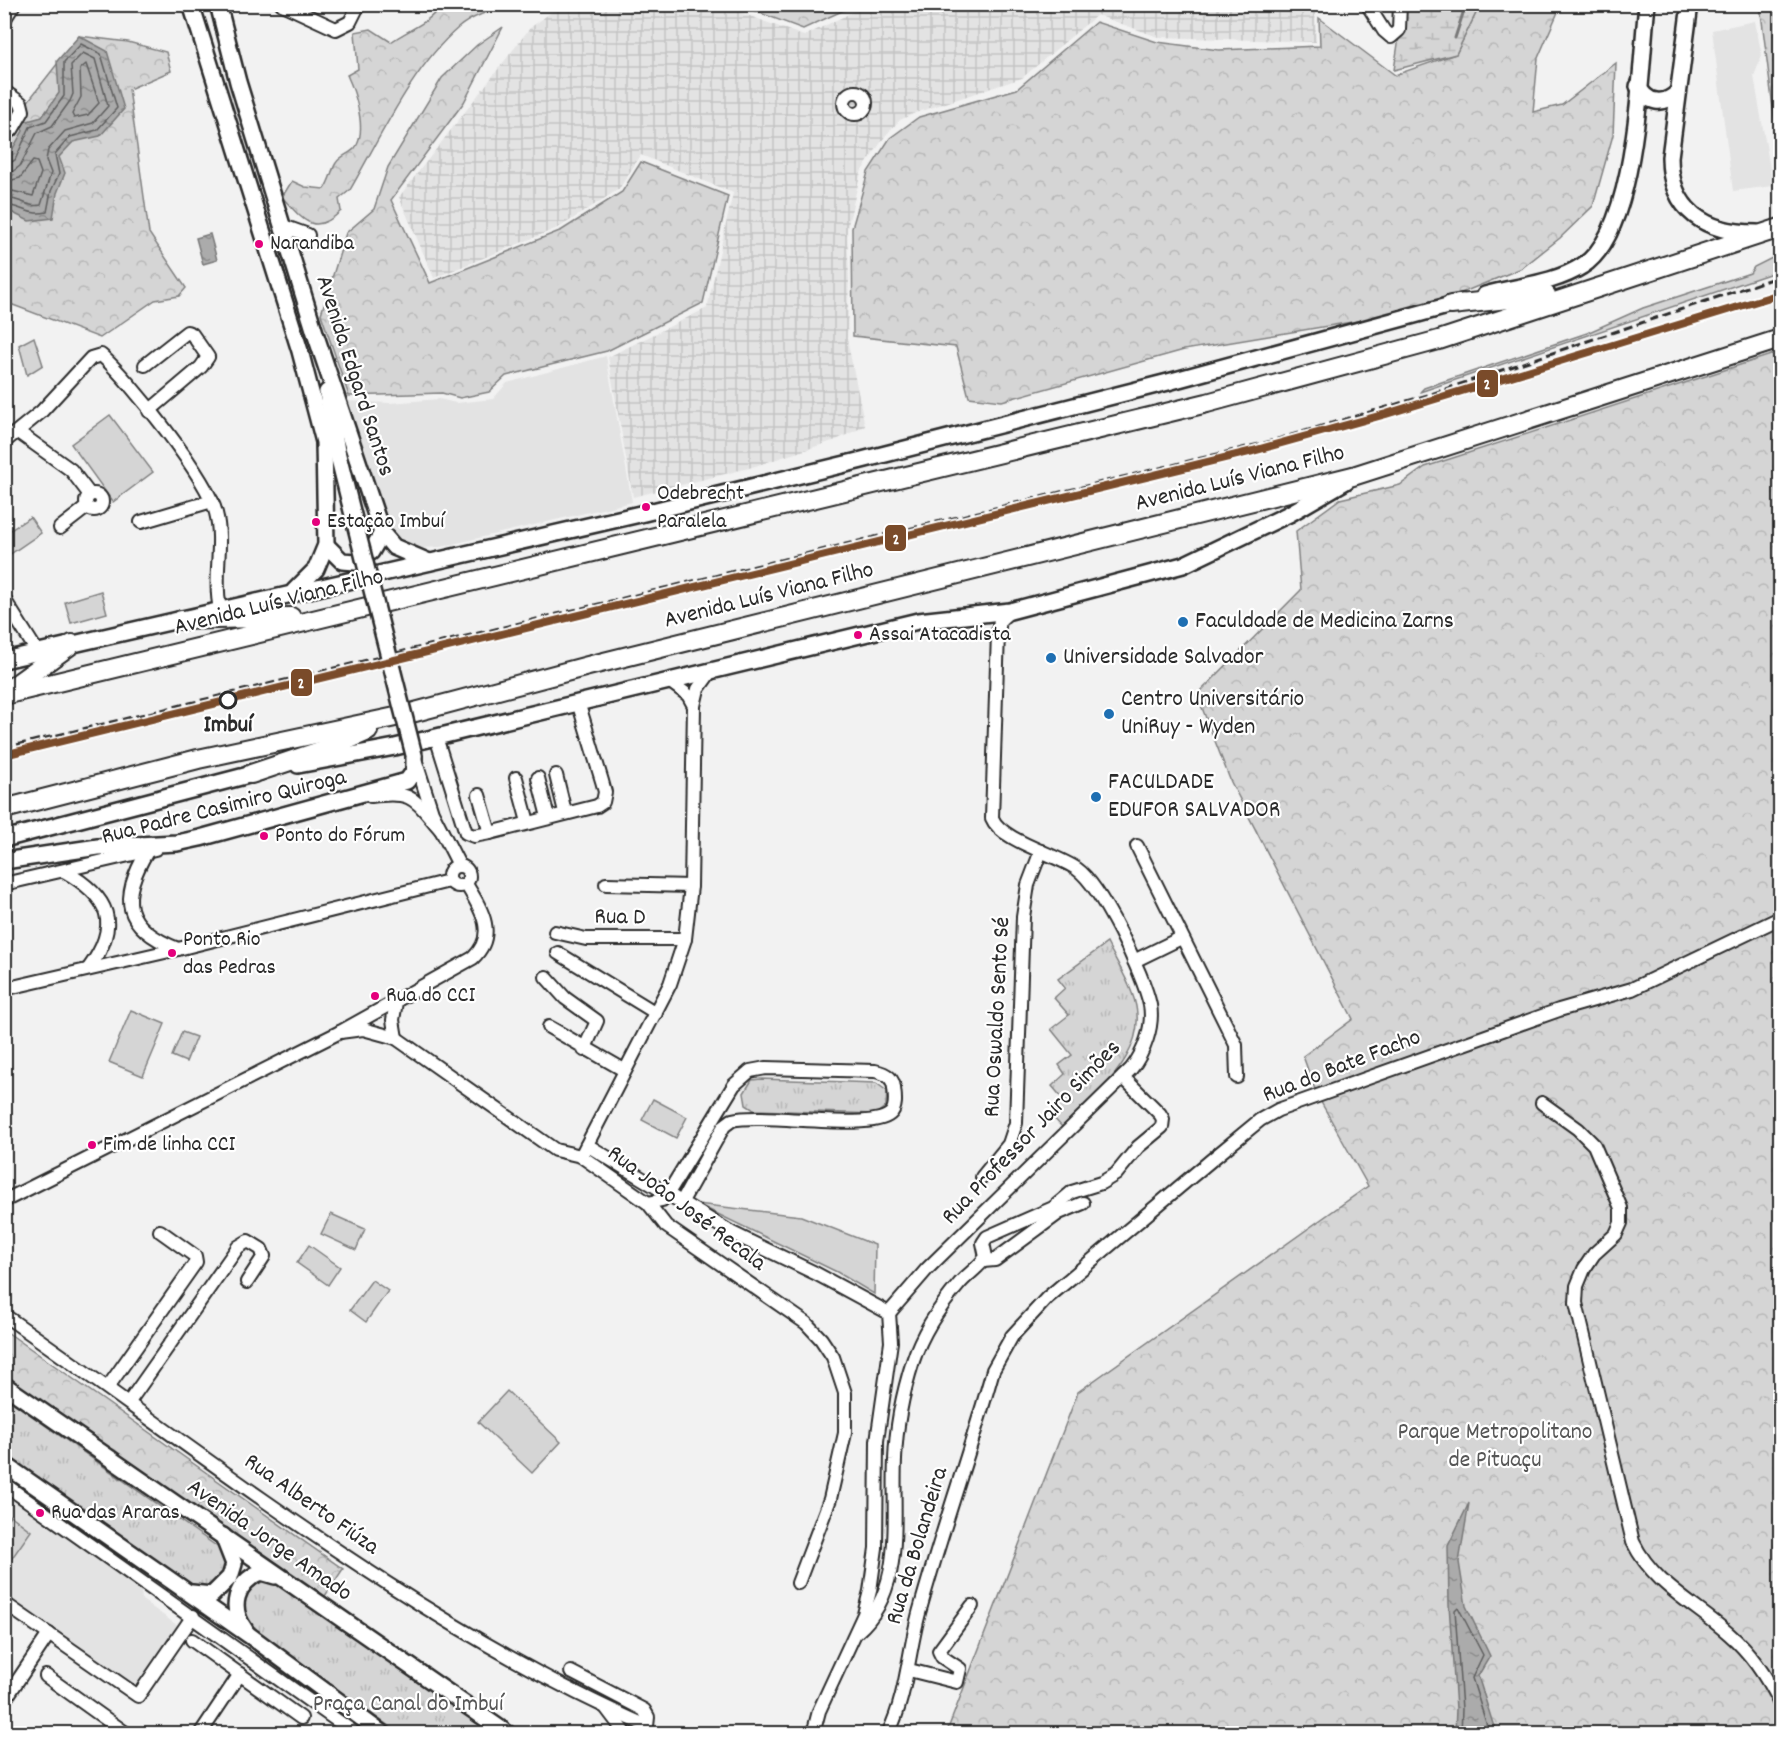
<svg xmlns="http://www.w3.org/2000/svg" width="1785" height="1738" font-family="Dekko,sans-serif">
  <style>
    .built { fill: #e3e3e3 }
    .industrial { fill: url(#industrial-grid) }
    .green { fill: #d5d5d5; stroke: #808080; stroke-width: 1.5 }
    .forest { fill: url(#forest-crowns); stroke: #808080; stroke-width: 1.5 }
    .wetland { fill: url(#wetland-marsh); stroke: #808080; stroke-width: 1.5 }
    .park { fill: url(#park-tufts); stroke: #808080; stroke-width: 1.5 }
    .water { fill: url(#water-ripples); stroke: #787878; stroke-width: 1.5 }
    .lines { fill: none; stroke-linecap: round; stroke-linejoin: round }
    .shore { stroke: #5e5e5e; stroke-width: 1.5 }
    .stream { stroke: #787878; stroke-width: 3 }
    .minor-casing { stroke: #2b2b2b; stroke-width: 16 }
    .major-casing { stroke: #2b2b2b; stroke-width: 20 }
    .highway-casing { stroke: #2b2b2b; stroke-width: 22 }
    .minor { stroke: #fff; stroke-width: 12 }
    .major { stroke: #fff; stroke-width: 15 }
    .highway { stroke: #fff; stroke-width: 18 }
    .rail { stroke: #2b2b2b; stroke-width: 3; stroke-dasharray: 9 4.5; stroke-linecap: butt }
    .major-bridge-casing { stroke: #2b2b2b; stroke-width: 20; stroke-linecap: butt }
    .major-bridge { stroke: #fff; stroke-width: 15 }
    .metro-1-casing { stroke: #fff; stroke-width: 12 }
    .metro-1 { stroke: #7a4b2a; stroke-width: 8 }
    .bus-dot { fill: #e5007d; stroke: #fff; stroke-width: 2 }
    .poi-dot { fill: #1f6fb2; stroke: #fff; stroke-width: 2 }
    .stop-dot { fill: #fff; stroke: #2b2b2b; stroke-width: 3 }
    .labels { text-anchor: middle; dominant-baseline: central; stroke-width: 4.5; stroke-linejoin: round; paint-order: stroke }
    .bus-label { font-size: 22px; fill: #2b2b2b; stroke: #fff; text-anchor: start }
    .street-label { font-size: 24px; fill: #2b2b2b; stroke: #fff }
    .poi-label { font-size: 24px; fill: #2b2b2b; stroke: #fff; text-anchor: start }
    .stop-label { font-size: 24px; font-weight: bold; fill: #2b2b2b; stroke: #fff }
    .park-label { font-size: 24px; fill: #565656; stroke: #fff }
    .line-badge { stroke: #fff; stroke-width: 2 }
    .badge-label { font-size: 16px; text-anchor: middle; font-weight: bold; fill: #fff }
  </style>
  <defs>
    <pattern id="industrial-grid" width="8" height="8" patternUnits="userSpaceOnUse" patternTransform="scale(1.5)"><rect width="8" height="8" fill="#e3e3e3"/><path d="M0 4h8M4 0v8" fill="none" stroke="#c3c3c3"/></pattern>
    <pattern id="forest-crowns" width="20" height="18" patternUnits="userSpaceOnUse" patternTransform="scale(1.5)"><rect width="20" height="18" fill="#d5d5d5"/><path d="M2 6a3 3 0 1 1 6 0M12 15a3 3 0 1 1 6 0" fill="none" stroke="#b7b7b7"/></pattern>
    <pattern id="wetland-marsh" width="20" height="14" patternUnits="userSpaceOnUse" patternTransform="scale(1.5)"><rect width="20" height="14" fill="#d5d5d5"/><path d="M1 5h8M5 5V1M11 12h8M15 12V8" fill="none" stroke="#b7b7b7"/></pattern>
    <pattern id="park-tufts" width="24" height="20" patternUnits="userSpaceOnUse" patternTransform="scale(1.5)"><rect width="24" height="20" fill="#d5d5d5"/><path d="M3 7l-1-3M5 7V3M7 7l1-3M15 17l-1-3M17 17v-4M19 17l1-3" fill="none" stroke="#b7b7b7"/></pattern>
    <pattern id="water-ripples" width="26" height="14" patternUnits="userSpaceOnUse" patternTransform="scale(1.5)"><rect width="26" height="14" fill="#ababab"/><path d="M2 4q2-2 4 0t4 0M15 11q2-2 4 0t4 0" fill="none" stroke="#8b8b8b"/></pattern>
  </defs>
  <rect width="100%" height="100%" fill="#f2f2f2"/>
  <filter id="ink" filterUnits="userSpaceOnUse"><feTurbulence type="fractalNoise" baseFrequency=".0167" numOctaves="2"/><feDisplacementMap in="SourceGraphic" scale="12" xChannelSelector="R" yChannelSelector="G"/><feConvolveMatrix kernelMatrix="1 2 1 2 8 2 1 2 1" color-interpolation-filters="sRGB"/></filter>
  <g filter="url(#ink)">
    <!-- built -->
    <g class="built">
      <polygon points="1755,21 1762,56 1754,76 1773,186 1733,191 1712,30"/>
      <polygon points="606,356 632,502 440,547 422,548 409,545 393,533 376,502 344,401 390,403 439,399 456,403 493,399 507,383"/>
      <polygon points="11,1498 141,1589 142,1600 181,1628 137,1692 5,1599 5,1507"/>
    </g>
    <!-- industrial -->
    <polygon class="industrial" points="561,5 720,5 804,36 867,5 1315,5 1316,42 1158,37 1097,15 1022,78 915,113 900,120 886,135 861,172 847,229 849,279 847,339 865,426 836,440 749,468 633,497 608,357 707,308 733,193 641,155 619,189 560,227 434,278 399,197 530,28"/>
    <!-- green -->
    <g class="green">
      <polygon points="1780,254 1780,266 1774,268 1775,272 1420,392 1424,388 1587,333 1643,308 1750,273 1754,267"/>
      <polygon points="34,337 43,365 27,375 19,345"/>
      <polygon points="110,415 153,472 113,502 71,444"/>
      <polygon points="30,517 41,533 6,557 5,534"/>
      <polygon points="101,591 107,613 71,623 65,602"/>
      <polygon points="131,1010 165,1024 143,1076 109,1062"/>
      <polygon points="182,1032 196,1037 186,1062 172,1056"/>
      <polygon points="653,1099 687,1117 676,1138 642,1120"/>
      <polygon points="697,1204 801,1216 875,1245 874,1294 837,1272"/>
      <polygon points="331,1214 365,1229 356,1250 321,1234"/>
      <polygon points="309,1245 340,1267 328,1285 297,1263"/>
      <polygon points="372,1280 388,1291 366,1322 350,1310"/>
      <polygon points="507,1391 561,1442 532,1473 478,1422"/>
      <polygon points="10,1515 31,1531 5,1568 5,1523"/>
    </g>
    <!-- forest -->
    <g class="forest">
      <path d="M441,5H513C494,9 473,15 458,28C412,68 380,138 350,190L339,199L341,211C314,237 303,220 282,197L292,181L305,187L324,189C330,181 331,171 336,163C340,156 350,154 355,148C368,131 355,92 347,75L358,69L355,32L371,29L391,42C409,29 429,24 441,5Z"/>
      <polygon points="739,5 855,5 803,29"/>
      <polygon points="1480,5 1561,5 1538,58 1533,112 1562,105 1616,63 1613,135 1593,206 1560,238 1522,268 1449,298 1370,319 1184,350 1002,401 969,397 956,347 853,336 852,228 868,172 890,138 919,117 1017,89 1096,22 1157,42 1219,50 1320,46 1319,18 1395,75 1456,54"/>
      <polygon points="1760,5 1780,5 1780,163"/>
      <polygon points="503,27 464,102 391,200 430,283 562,230 622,192 641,162 728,196 703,303 607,351 506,376 489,392 460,398 442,393 349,396 321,314 346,233 374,209 388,167 442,78 477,45"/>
      <polygon points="79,36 128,42 166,52 171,71 129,89 149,233 186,288 179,296 155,300 100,338 5,302 4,132"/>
      <polygon points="1780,352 1780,1733 946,1734 1078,1392 1368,1186 1317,1095 1303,1056 1353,1019 1231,782 1197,695 1301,590 1296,531 1340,499 1400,485 1425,467"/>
      <polygon points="4,1330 343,1569 323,1599 109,1457 5,1377"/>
    </g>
    <!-- wetland -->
    <polygon class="wetland" points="1404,5 1480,5 1456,54 1394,70"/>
    <!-- park -->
    <g class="park">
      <path d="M1107,943C1115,959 1126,976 1132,993C1155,1050 1098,1091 1063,1128L1049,1113L1063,1099L1052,1086L1065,1074L1059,1065L1072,1055L1051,1029L1069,1015L1054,998L1065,988L1058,979Z"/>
      <polygon points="761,1079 876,1083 887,1091 886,1106 876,1114 754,1110 746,1105 744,1093 752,1080"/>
      <polygon points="5,1397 219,1548 228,1561 228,1575 202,1593 5,1457"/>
      <polygon points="270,1575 501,1733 399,1733 248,1627 239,1603 246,1589"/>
    </g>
    <!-- water -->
    <g class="water">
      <polygon points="79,36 107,51 124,109 100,136 73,142 59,157 65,173 57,193 53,218 29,221 9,211 5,214 5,162 23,131 20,123 42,117 59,93 57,61"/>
      <polygon points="210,234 217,260 203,264 196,238"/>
      <polygon points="1469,1503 1459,1562 1466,1606 1490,1656 1478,1676 1493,1724 1500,1733 1455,1733 1456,1709 1449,1604 1448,1546"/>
    </g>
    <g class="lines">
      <!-- shore -->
      <g class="shore">
        <polygon points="86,64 99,103 88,115 74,118 72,114 81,97 80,69"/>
        <path d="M4,166L15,160L30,127L46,121L64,96V62L81,44L101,54L117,108L97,130L70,137L55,154L59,174L51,191L47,212C28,217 17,203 4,206"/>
        <path d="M4,173L12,172L20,166L37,133L52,126L70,101L73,94L71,65L83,53L95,59L108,106L93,123L65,131L48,150L46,160L51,173L41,205C27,208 18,197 4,198"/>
        <polyline points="4,182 20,178 33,161 37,162 41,173 33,196 4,189"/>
        <polyline points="1461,1734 1462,1709 1455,1610 1458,1607 1483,1655 1472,1678 1487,1726 1492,1734"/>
      </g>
      <!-- stream -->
      <polyline class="stream" points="1455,38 1466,4"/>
      <!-- minor casing -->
      <g class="minor-casing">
        <g id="minor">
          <polyline points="282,4 336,29 350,22 359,4"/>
          <polyline points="1367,4 1384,31 1391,37 1399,30 1400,4"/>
          <polyline points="4,20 14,4"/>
          <polyline points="4,91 21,103 23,111 12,130 4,132"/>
          <circle cx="855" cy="103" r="11"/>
          <polyline points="283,226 308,235"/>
          <polyline points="145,365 187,332 192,334 208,357 201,367 149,411"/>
          <polyline points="18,432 71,470 90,495"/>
          <path d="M4,442L41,412L91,358L101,355C129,379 208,479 216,513C224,544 213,577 220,609"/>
          <circle cx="94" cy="502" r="8"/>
          <polyline points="141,522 212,501"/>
          <polyline points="60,528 87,507"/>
          <polyline points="4,599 38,653"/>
          <polyline points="669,681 688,695 694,706"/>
          <polyline points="436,737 466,833 474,836 490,833 597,806 603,802 605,792 602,781 578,702"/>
          <polyline points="416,762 432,812 459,865"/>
          <polyline points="556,775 565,812"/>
          <polyline points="516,778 528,822"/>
          <polyline points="538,778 548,817"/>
          <polyline points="479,795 490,833"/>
          <path d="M371,796C414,790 414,799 441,830"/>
          <polyline points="1137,846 1236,1045 1237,1077"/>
          <path d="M148,850C119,898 122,927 178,949"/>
          <circle cx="459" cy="876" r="10"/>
          <path d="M64,871C110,897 121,924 89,968"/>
          <polyline points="4,884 155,849"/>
          <polyline points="606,884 691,886"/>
          <polyline points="555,932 586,939 685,939"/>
          <polyline points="558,953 656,1013"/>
          <polyline points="1134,961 1181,938"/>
          <polyline points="546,977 565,998 597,1021 584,1050"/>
          <polyline points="4,989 178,949 449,881"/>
          <polyline points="396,1002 393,1020 396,1038"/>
          <polyline points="549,1027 624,1070"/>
          <polyline points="340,1032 363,1029 396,1038 555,1150 581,1156 648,1203 666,1226 806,1323 821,1339 833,1357 845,1393 845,1433 830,1499 798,1583"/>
          <path d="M1542,1103L1578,1129L1594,1145L1621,1208V1223L1616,1234L1594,1254L1584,1269L1577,1286L1576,1303L1633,1542C1654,1585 1694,1603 1729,1634C1751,1653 1767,1677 1780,1704"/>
          <polyline points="587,1145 732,1233 815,1273 889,1313"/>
          <polyline points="581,1156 670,984 685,939 691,886 694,706 698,689 711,671"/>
          <polyline points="982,1177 1009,1144 1016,1123 1023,917 1028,885 1041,851"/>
          <path d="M4,1201L340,1032L473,958C498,934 481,909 466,884"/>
          <path d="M648,1203L662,1200L667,1195L734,1085L750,1071L766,1068L875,1071C885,1073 893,1077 894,1088C895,1096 897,1108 890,1114C869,1132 765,1112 732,1120L724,1126L681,1203"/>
          <polyline points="983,1261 995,1260 1059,1213 1083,1203"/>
          <path d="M889,1313L927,1269L1131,1069C1144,1053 1154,1026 1150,1005C1144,975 1101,886 1077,869C1056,854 1001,841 992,818L998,633L1000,620L1010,611"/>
          <path d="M4,1315C210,1458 416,1625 647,1726L643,1734"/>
          <polyline points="108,1387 196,1262 195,1256 160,1231"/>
          <polyline points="129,1402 238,1247 248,1241 261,1249 264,1256 247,1282"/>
          <polyline points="4,1484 356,1734"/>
          <polyline points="4,1603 138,1696 193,1616"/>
          <path d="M857,1632C906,1590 892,1517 895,1460C896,1427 903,1392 913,1361C922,1333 941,1305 960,1283C968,1274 979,1267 986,1257L983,1243L987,1237L1053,1208L1072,1192L1101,1183L1116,1174L1138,1147L1162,1127L1163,1119L1160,1114L1123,1077"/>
          <polyline points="192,1640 301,1718"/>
          <polyline points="909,1670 957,1682 960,1669 942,1657 939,1651 972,1606"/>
          <polyline points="571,1672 644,1710 648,1717 647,1726"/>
          <polyline points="46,1676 127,1734"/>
          <polyline points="4,1701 49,1634"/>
          <polyline points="607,1709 626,1734"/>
          <polyline points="200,1734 240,1674"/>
          <polyline points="813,1734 819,1711 864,1614 870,1591 876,1548 877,1441 891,1342 889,1313"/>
          <path d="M888,1734C908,1693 908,1649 921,1606C943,1527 971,1449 993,1370L1012,1336L1047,1298L1215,1157L1260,1120L1278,1110L1559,1010L1632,989L1780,918"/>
        </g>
      </g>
      <!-- major casing -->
      <g class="major-casing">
        <g id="major">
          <polyline points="191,4 300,351 324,442 326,545 316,569 294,591"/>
          <polyline points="218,4 238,82 316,336 382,533 394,547 429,562"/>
          <path d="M1690,4L1670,157C1670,211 1706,233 1757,233"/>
          <path d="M1638,86C1647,104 1664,106 1678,92"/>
          <path d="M1485,295C1516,286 1554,284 1582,266C1638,232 1640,67 1647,4"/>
          <polyline points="327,392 337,451 359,539"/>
          <polyline points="326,545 342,561 356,562 371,552 382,533"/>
          <polyline points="4,660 640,514 858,461 1168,382 1462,302"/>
          <polyline points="298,765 395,747 918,621 1010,611 1183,565 1289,514 1346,481"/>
          <polyline points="4,839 260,772"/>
          <polyline points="4,861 98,847 177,843 200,838 407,781 414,771 414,755"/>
          <polyline points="4,1385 508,1734"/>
          <polyline points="4,1464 249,1635 383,1734"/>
          <polyline points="192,1593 212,1595 230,1577 234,1564 223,1536"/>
          <path d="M245,1630C229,1608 235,1583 261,1572L275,1576"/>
        </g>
      </g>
      <!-- highway casing -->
      <g class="highway-casing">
        <g id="highway">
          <polyline points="1451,305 1546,295"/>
          <polyline points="181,620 291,617"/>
          <polyline points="8,690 72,644"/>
          <polyline points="4,695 1207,403 1439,340 1780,228"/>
          <polyline points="251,774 329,748 368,731"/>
          <polyline points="4,809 198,759 400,716 588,666 1353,476 1780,339"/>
        </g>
      </g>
      <!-- minor -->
      <use href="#minor" class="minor"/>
      <!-- major -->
      <use href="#major" class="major"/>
      <!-- highway -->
      <use href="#highway" class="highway"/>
      <!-- rail -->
      <polyline class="rail" points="4,748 1267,442 1431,394 1780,276"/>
      <!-- major-bridge casing -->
      <g class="major-bridge-casing">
        <polyline id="major-bridge" points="359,539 414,755"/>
      </g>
      <!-- major-bridge -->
      <use href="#major-bridge" class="major-bridge"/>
      <!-- metro-1 casing -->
      <g class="metro-1-casing">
        <polyline id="metro-1" points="4,755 1253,451 1386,414 1780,294"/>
      </g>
      <!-- metro-1 -->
      <use href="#metro-1" class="metro-1"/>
    </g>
  </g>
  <!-- markers -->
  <g class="bus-dot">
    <circle cx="259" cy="244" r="5"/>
    <circle cx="646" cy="507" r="5"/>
    <circle cx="316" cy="522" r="5"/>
    <circle cx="858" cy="635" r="5"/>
    <circle cx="264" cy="836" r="5"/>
    <circle cx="172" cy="953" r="5"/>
    <circle cx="375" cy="996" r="5"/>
    <circle cx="92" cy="1145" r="5"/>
    <circle cx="40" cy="1513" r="5"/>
  </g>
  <g class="poi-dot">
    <circle cx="1183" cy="622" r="6"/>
    <circle cx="1051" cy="658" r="6"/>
    <circle cx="1109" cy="714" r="6"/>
    <circle cx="1096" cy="797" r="6"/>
  </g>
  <circle class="stop-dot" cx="228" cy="700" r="8"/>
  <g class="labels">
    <!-- bus labels -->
    <g class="bus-label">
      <text x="270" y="244">Narandiba</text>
      <text x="657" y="494">Odebrecht<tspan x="657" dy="28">Paralela</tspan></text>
      <text x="327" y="522">Estação Imbuí</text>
      <text x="869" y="635">Assai Atacadista</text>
      <text x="275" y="836">Ponto do Fórum</text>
      <text x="183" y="940">Ponto Rio<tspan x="183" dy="28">das Pedras</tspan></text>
      <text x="386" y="996">Rua do CCI</text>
      <text x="103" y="1145">Fim de linha CCI</text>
      <text x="51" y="1513">Rua das Araras</text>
    </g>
    <!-- street labels -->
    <g class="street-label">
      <text transform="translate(354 376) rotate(72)">Avenida Edgard Santos</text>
      <text transform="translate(1240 479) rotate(-14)">Avenida Luís Viana Filho</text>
      <text transform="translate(769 596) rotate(-14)">Avenida Luís Viana Filho</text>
      <text transform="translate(279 603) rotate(-14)">Avenida Luís Viana Filho</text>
      <text transform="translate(224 808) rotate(-14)">Rua Padre Casimiro Quiroga</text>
      <text transform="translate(620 918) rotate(1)">Rua D</text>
      <text transform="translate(998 1017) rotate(-87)">Rua Oswaldo Sento Sé</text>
      <text transform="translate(1342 1067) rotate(-21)">Rua do Bate Facho</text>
      <text transform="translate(1032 1133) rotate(-46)">Rua Professor Jairo Simões</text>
      <text transform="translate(686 1209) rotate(37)">Rua João José Recala</text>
      <text transform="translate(311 1505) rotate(35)">Rua Alberto Fiúza</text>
      <text transform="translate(269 1541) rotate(35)">Avenida Jorge Amado</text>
      <text transform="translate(918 1546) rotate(-73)">Rua da Bolandeira</text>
    </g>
    <!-- poi labels -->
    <g class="poi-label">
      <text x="1195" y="622">Faculdade de Medicina Zarns</text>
      <text x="1063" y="658">Universidade Salvador</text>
      <text x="1121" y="700">Centro Universitário<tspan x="1121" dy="28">UniRuy - Wyden</tspan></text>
      <text x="1108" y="783">FACULDADE<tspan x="1108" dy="28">EDUFOR SALVADOR</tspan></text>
    </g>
    <!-- stop labels -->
    <g class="stop-label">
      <text x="228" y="726">Imbuí</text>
    </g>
    <!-- park labels -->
    <g class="park-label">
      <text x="1495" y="1433">Parque Metropolitano<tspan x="1495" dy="28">de Pituaçu</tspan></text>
      <text x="408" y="1705">Praça Canal do Imbuí</text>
    </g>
  </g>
  <g class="line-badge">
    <rect x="1476" y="369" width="23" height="29" rx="6" fill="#7a4b2a"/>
    <rect x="884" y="524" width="23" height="28" rx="6" fill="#7a4b2a"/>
    <rect x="290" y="668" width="23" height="29" rx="6" fill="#7a4b2a"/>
  </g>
  <g class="badge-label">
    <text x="1487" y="389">2</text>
    <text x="896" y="544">2</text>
    <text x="301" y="688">2</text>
  </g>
  <!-- margin -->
  <rect width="1785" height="1738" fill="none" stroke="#fff" stroke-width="24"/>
  <rect x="12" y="12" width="1761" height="1714" fill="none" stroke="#2b2b2b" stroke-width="2" filter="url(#ink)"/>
</svg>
